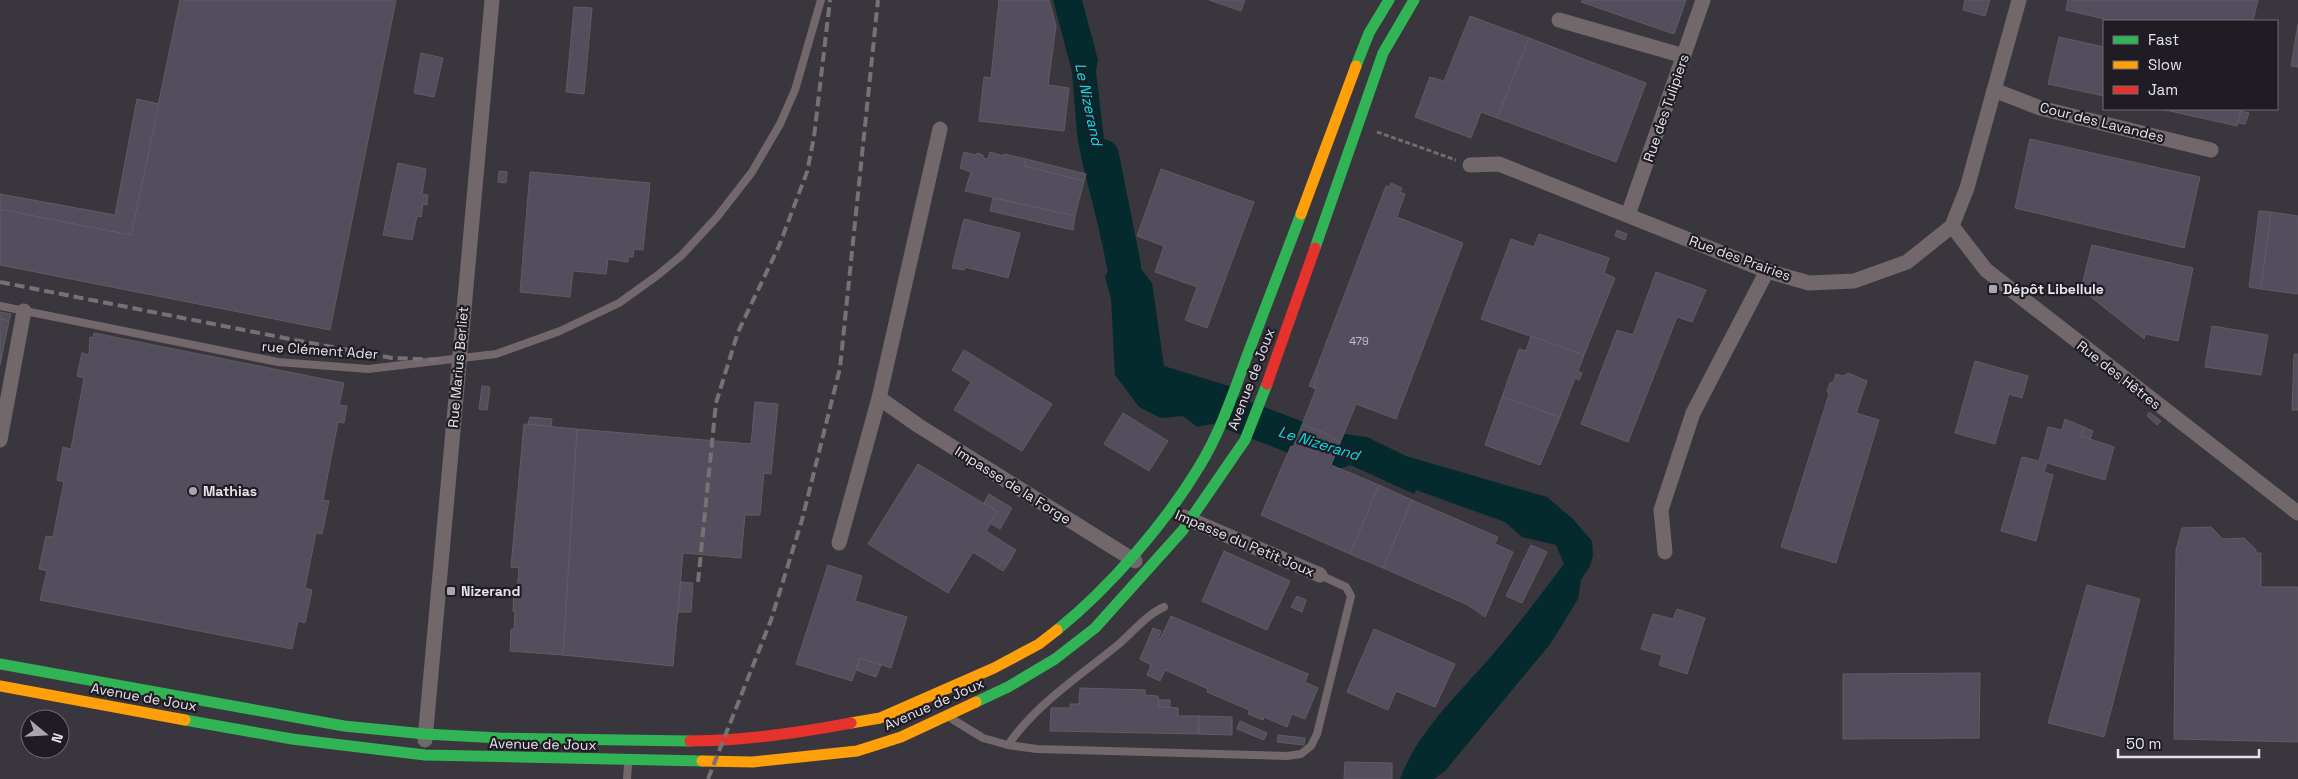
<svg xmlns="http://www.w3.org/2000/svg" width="2298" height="779" font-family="'Space Grotesk',sans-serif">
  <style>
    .water { fill: #052a2e }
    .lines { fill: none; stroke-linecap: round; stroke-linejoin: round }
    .river { stroke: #052a2e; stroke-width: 34 }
    .building { fill: #544d5d; stroke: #5f5c62 }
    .path { stroke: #726b6e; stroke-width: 3; stroke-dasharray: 5 2.5; stroke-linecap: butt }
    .lane { stroke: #72676a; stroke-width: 8 }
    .street { stroke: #72676a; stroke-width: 15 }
    .fast { stroke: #30b455; stroke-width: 11 }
    .slow { stroke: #ff9f0a; stroke-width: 11 }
    .jam { stroke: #e5322d; stroke-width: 11 }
    .rail { stroke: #787174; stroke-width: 4; stroke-dasharray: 10 5; stroke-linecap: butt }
    .poi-dot { fill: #aaa6af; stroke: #1f1d23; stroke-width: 2 }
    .labels { text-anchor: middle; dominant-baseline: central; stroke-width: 4.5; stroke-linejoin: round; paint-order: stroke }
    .number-label { font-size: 11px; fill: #c2bec8 }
    .street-label { font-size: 14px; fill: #e6e3ec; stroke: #1f1d23 }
    .poi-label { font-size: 14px; font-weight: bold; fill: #e6e3ec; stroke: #1f1d23; text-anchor: start }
    .water-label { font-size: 15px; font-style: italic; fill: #01dfec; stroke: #1f1d23 }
  </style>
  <rect width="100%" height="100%" fill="#3a363e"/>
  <!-- water -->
  <g class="water">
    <polygon points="1053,0 1082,0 1098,60 1096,71 1113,216 1128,252 1152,283 1164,366 1232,387 1222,422 1197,427 1183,416 1161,418 1139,407 1115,375 1111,299 1105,277 1110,266 1108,249 1104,250 1082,161 1077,134 1072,72"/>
    <path d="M1345,434L1367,437L1406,456L1547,497L1573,519L1592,541L1593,556L1590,566L1581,580L1578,599L1551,643L1445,771L1434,779H1400C1417,733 1456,696 1488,660C1515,629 1539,597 1564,564L1556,545L1522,537L1505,522L1416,490L1414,494L1335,458Z"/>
  </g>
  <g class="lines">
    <!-- river -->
    <g class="river">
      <polyline points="1102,156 1124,266"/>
      <polyline points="1195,399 1308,442 1340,451"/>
    </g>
  </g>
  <!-- building -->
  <g class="building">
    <polygon points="180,0 396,0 330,330 0,265 0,209 131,235"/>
    <polygon points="999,0 1049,0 1056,26 1048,85 1069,88 1064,131 979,121 984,77 991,78"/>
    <polygon points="1209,0 1245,0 1241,11"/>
    <polygon points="1582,0 1686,0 1674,34 1581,2"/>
    <polygon points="1965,0 1990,0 1985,16 1963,10"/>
    <polygon points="2068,0 2258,0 2253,21 2113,21 2066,10"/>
    <polygon points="574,7 592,8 584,94 566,92"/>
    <polygon points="1470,16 1529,38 1497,118 1481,112 1471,138 1415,117 1430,77 1444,81"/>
    <polygon points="2298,24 2298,67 2291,66"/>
    <polygon points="2059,37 2104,47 2104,96 2048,84"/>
    <polygon points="1529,38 1646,83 1616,162 1497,118"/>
    <polygon points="421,53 443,58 434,97 414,93"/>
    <polygon points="137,99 159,104 131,235 0,209 0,194 115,215"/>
    <polygon points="2161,109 2241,109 2237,126"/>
    <polygon points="2241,111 2249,113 2245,124 2238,123"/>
    <polygon points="2030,139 2200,177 2184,248 2015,208"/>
    <polygon points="964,152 976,155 977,153 983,155 983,158 988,159 990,152 1003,156 1004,154 1026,159 1025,166 1084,181 1075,216 965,191 971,172 960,168"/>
    <polygon points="1026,159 1086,174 1084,181 1025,166"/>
    <polygon points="398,163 426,169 422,194 428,195 427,205 423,204 421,217 417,216 412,240 383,235"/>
    <polygon points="1161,169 1254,202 1207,328 1185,320 1197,287 1155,272 1164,246 1137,236"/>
    <polygon points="499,171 507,172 506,183 498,182"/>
    <polygon points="530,172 650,183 643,250 634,249 633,257 628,257 628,262 608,259 606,274 573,271 570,297 520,292"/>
    <polygon points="1391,183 1402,188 1400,192 1405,194 1397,217 1463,243 1396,419 1356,404 1340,443 1325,433 1302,425 1316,389 1314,388 1318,374 1315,372 1386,186 1390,187"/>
    <polygon points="993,198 1075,216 1073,230 990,211"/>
    <polygon points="2259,211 2271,212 2261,289 2249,287"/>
    <polygon points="2271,212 2298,216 2298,294 2261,289"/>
    <polygon points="964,219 1020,233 1008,278 965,267 964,270 952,268"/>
    <polygon points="1617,230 1627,234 1625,240 1615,236"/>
    <polygon points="1539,234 1609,258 1604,273 1615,278 1584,355 1481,319 1511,239 1534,247"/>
    <polygon points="2092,245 2193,268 2178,341 2145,334 2144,339 2081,289"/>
    <polygon points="1656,272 1706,290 1692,322 1677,317 1628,442 1581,424 1617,330 1633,335"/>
    <polygon points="0,312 11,314 9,321 0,319"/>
    <polygon points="0,319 9,321 0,365"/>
    <polygon points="2212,326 2268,335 2261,375 2205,367"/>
    <polygon points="94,333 344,383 339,405 347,406 344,423 338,422 323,500 329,501 322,534 316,533 305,588 312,590 305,623 298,621 292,649 40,600 47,571 39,569 46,536 53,537 64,482 57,480 63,447 71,449 84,378 77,376 82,353 89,355 90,337 93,338"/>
    <polygon points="1531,336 1584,355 1578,371 1582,373 1579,380 1575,378 1560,417 1502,397 1519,349 1526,351"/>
    <polygon points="964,350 1052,404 1022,451 954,410 971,382 952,370"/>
    <polygon points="2294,354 2298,354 2298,410 2292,410"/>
    <polygon points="1975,361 2028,376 2022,398 2009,394 1995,444 1955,433"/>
    <polygon points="1315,372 1318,374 1314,388 1309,386"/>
    <polygon points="1848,373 1867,381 1856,413 1879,420 1836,563 1781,547 1829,394 1827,391 1830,383 1834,381 1836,374 1843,376"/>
    <polygon points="482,386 490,387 487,410 479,409"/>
    <polygon points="1502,397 1560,417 1540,465 1485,445"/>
    <polygon points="755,402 778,404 771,474 764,473 760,515 745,515 741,558 683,553 673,666 563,655 577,429 751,444"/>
    <polygon points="2149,412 2161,421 2157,425 2147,416"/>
    <polygon points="1123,413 1168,441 1149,471 1104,444"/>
    <polygon points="530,417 552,419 551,427 528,424"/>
    <polygon points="2065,419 2084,427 2081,436 2114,447 2105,480 2047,463 2044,472 2053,475 2036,541 2001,531 2022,457 2039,461 2048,427 2062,430"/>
    <polygon points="524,424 577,429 563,655 510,651 511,629 514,630 515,612 513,611 514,590 517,591 519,568 511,567"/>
    <polygon points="1302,425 1325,433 1340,443 1331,465 1379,485 1350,554 1261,515 1291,446 1293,447"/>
    <polygon points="2084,427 2093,431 2090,439 2081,436"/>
    <polygon points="918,464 998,512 986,531 1016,550 1008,564 1002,561 998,568 973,552 948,593 868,544"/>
    <polygon points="1379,485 1412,500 1383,568 1350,554"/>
    <polygon points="989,494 1012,508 1000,529 990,523 998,512 984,503"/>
    <polygon points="1412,500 1498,537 1495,544 1513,552 1485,617 1468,605 1383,568"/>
    <polygon points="2211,527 2223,539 2244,538 2256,550 2256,553 2261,553 2261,587 2298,587 2298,742 2174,739 2176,550 2182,528"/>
    <polygon points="1531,545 1547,552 1522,603 1506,596"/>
    <polygon points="1224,551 1290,581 1267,630 1202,601"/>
    <polygon points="1002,561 1008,564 1003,571 998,568"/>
    <polygon points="828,565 862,576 855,601 907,617 891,668 860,658 852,681 796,664"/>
    <polygon points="681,582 693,583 691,612 678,612"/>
    <polygon points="2087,585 2140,599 2104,737 2048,723"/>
    <polygon points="1297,596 1306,600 1302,612 1291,607"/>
    <polygon points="1677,609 1705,618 1687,674 1659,665 1662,655 1641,649 1653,614 1673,619"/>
    <polygon points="1171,616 1308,674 1305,682 1318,688 1305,719 1292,714 1287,727 1264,717 1263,720 1248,714 1249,710 1207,692 1208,689 1165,670 1160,681 1147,675 1151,665 1140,659 1153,628 1161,631 1158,639 1160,639"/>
    <polygon points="1374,629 1455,664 1435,707 1396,691 1388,710 1347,692"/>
    <polygon points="860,658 881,665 876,677 856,670"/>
    <polygon points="1980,673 1979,738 1843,739 1843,674"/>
    <polygon points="1080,688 1145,690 1145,695 1158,696 1159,707 1178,708 1178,716 1199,716 1199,734 1050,731 1051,708 1071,708 1070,704 1079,704"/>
    <polygon points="1158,700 1170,700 1170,707 1159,707"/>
    <polygon points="1199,716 1232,717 1232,735 1199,734"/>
    <polygon points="1240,721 1267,733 1264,740 1237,729"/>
    <polygon points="1278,735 1305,738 1304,745 1277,742"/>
    <polygon points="1345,762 1392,763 1392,779 1344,779"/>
  </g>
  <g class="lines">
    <!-- path -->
    <polyline class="path" points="1377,132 1456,160"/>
    <!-- lane -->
    <g class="lane">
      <polyline points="0,306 278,362 368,369 496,354 560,331 619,303 658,275 682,255 717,217 752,172 780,124 795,90 821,0"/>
      <polyline points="952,719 983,738 1008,745 1037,749 1287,756 1301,754 1311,746 1317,734 1351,596 1346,587 1320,575"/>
      <path d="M1008,745C1037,703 1080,676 1119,644C1133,632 1146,615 1164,607"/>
      <polyline points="627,779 628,764"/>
    </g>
    <!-- street -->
    <g class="street">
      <polyline points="1559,20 1684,56"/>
      <polyline points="1994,90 2040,108 2211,150"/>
      <polyline points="1470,165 1499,164 1767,271 1809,283 1854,281 1907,262 1952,226 1967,188 2019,0"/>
      <polyline points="1628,215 1703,0"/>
      <polyline points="1952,226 1986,270 2298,513"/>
      <polyline points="879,398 919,426 1135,561"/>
      <polyline points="0,440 24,311"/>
      <polyline points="1184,517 1320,575"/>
      <polyline points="839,543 879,398 940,129"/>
      <polyline points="1665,552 1661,510 1693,413 1767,271"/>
      <polyline points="425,740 492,0"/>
    </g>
    <!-- fast -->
    <g class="fast">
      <polyline points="1356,66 1369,33 1389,0"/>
      <polyline points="1315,248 1383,53 1414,0"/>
      <path d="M1057,630C1109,588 1164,525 1199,467C1220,433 1233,394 1247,356C1265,309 1283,261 1301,214"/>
      <polyline points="0,664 344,726 425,734 499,738 690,741"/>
      <polyline points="976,702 1008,687 1055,659 1095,628 1183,530 1245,440 1267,384"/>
      <polyline points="185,720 292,739 425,755 702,761"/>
    </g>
    <!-- slow -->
    <g class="slow">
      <polyline points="1301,214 1356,66"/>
      <polyline points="0,686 185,720"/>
      <polyline points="851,723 880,718 994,668 1039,644 1057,630"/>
      <polyline points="702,761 753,762 857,751 901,737 976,702"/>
    </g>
    <!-- jam -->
    <g class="jam">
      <polyline points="1267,384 1315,248"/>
      <path d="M690,741C745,741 798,733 851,723"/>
    </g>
    <!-- rail -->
    <g class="rail">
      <polyline points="0,282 300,341 392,358 443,360"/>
      <polyline points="698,582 716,403 738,332 779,246 807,172 814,137 830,0"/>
      <polyline points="708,779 771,620 802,520 840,368 878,0"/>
    </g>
  </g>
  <!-- markers -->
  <g class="poi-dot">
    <rect x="1988" y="284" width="10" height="10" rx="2.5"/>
    <circle cx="193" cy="491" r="5"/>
    <rect x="446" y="586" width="10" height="10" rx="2.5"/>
  </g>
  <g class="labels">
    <!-- number labels -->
    <g class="number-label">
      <text x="1359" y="341">479</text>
    </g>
    <!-- street labels -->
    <g class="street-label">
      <text transform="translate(1666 108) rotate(-71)">Rue des Tulipiers</text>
      <text transform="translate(2102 122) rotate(14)">Cour des Lavandes</text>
      <text transform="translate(1740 258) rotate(20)">Rue des Prairies</text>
      <text transform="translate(320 350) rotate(4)">rue Clément Ader</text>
      <text transform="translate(458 367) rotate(-85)">Rue Marius Berliet</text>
      <text transform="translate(2119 375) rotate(38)">Rue des Hêtres</text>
      <text transform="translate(1251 379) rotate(-69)">Avenue de Joux</text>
      <text transform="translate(1013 485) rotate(32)">Impasse de la Forge</text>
      <text transform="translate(1245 543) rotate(23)">Impasse du Petit Joux</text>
      <text transform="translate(144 697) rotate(10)">Avenue de Joux</text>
      <text transform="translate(934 704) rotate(-24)">Avenue de Joux</text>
      <text transform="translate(543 744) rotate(1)">Avenue de Joux</text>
    </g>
    <!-- poi labels -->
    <g class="poi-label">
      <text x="2003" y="289">Dépôt Libellule</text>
      <text x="203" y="491">Mathias</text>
      <text x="461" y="591">Nizerand</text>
    </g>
    <!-- water labels -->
    <g class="water-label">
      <text transform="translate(1089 104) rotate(78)">Le Nizerand</text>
      <text transform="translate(1319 443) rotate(17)">Le Nizerand</text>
    </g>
  </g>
  <!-- legend -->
  <rect x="2103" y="20" width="175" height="90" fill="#1f1d23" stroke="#6f6c73"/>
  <rect x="2113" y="36" width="25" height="8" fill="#30b455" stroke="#6f6c73"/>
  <text x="2148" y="45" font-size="15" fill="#e6e3ec">Fast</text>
  <rect x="2113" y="61" width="25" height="8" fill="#ff9f0a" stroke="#6f6c73"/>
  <text x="2148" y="70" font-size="15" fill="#e6e3ec">Slow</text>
  <rect x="2113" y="86" width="25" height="8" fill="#e5322d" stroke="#6f6c73"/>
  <text x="2148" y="95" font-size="15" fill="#e6e3ec">Jam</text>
  <!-- north arrow -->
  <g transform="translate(45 734) rotate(108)"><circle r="24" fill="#1f1d23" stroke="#6f6c73"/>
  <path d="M0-4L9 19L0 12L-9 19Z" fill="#aaa6af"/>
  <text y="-8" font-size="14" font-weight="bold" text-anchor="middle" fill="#e6e3ec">N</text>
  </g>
  <!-- scale -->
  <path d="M2118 749v8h141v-8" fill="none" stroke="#e6e3ec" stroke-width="2.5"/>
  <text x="2126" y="749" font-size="15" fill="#e6e3ec" stroke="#1f1d23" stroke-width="4" paint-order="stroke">50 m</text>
</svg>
